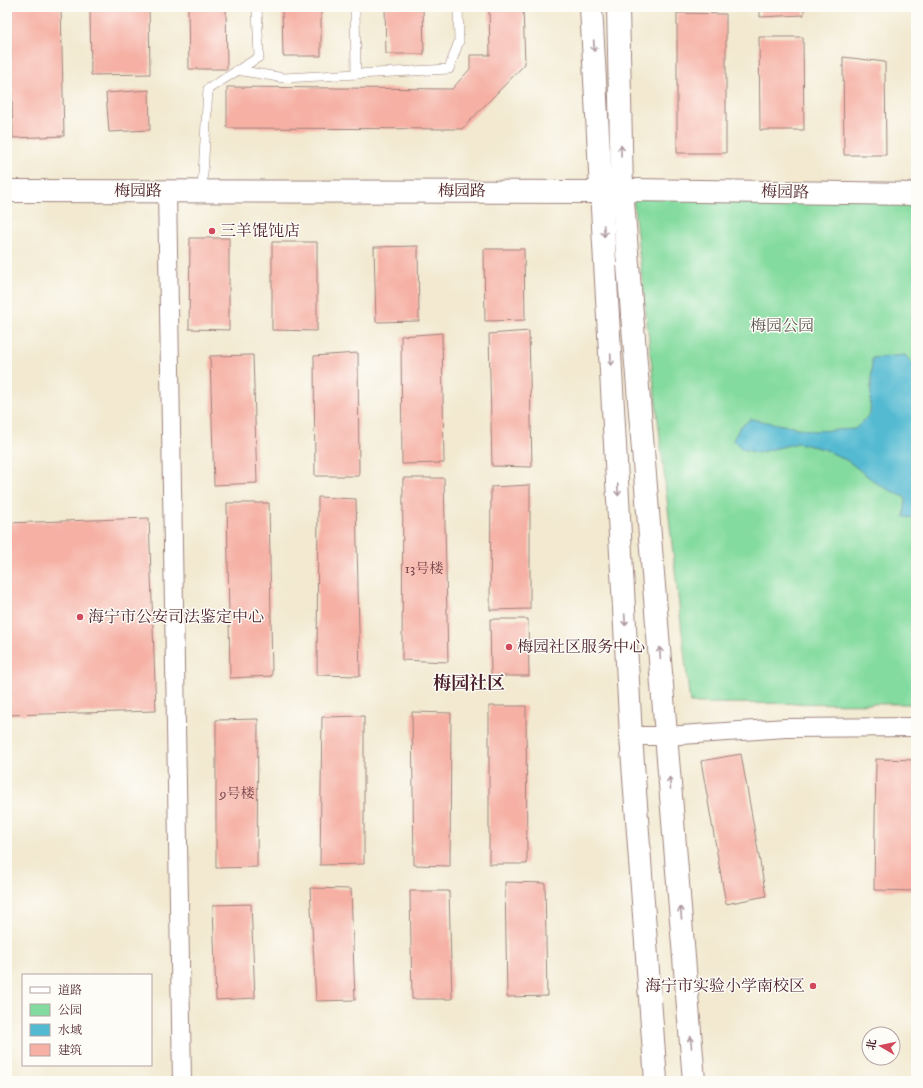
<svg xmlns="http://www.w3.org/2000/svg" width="923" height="1088" font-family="'IM FELL DW Pica','Noto Serif SC',serif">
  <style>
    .green { fill: #84db9f; stroke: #677d65 }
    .water { fill: #53bad1; stroke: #4e6c7e }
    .building { fill: #f6b0a4 }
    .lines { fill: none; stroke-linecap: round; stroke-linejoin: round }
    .lane-casing { stroke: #9e847e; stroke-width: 10 }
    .street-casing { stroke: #9e847e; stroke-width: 20 }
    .secondary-casing { stroke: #9e847e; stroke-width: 24 }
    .lane { stroke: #fff; stroke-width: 9 }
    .street { stroke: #fff; stroke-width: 18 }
    .secondary { stroke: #fff; stroke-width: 22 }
    .oneway { stroke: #ae9aa0 }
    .poi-dot { fill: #d1495b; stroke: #fdfcf7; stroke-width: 1.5 }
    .labels { text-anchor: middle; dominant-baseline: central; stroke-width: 3; stroke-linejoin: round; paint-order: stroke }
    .number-label { font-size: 14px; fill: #754349 }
    .street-label { font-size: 16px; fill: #4a1f2b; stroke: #fdfcf7 }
    .poi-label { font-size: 16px; fill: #4a1f2b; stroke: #fdfcf7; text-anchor: start }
    .park-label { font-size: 16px; fill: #5b574e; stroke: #fdfcf7 }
    .quarter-label { font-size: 18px; font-weight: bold; fill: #4a1f2b; stroke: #fdfcf7 }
  </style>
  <rect width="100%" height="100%" fill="#fdfcf7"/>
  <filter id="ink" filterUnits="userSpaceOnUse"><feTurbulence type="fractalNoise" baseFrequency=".025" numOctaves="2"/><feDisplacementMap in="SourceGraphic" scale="8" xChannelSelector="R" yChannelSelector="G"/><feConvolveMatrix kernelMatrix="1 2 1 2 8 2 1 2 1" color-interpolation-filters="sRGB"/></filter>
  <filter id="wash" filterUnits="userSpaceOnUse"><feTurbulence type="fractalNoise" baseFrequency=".012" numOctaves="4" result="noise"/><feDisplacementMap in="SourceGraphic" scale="16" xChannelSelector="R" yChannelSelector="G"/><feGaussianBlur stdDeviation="0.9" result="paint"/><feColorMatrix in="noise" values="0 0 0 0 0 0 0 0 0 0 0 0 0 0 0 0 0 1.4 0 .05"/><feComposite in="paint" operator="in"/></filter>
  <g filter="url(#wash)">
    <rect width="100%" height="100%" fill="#f2e9d0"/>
    <!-- green -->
    <polygon class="green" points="632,190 916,194 916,704 690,703"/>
    <!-- water -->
    <polygon class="water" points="905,355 916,368 916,518 904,517 906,498 879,485 848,461 824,449 798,443 757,453 742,449 733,440 740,427 751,419 814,431 855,429 870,414 872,358"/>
    <g id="blocks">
      <!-- building -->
      <g class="building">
        <polygon points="10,7 61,7 64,136 13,138"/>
        <polygon points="90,7 149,7 150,74 91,75"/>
        <polygon points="188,7 226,7 227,69 189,69"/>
        <polygon points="282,7 321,7 321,56 283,56"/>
        <polygon points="385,7 423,7 424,54 386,54"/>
        <polygon points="489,7 523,7 525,64 462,129 227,128 227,87 452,89 470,69 470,55 490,55"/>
        <polygon points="760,7 804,7 804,15 760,17"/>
        <polygon points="677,13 726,14 726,153 677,153"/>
        <polygon points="759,37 803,37 804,130 760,130"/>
        <polygon points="843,57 885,62 886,155 844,155"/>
        <polygon points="149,90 150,130 109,132 106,93"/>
        <polygon points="190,238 229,238 229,330 189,329"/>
        <polygon points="272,242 317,242 317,331 272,330"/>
        <polygon points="418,246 419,321 376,322 374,247"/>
        <polygon points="484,249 524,249 525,320 485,321"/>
        <polygon points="529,331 532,467 492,466 489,334"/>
        <polygon points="442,333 444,463 402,464 401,336"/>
        <polygon points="358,353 359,476 315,476 314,356"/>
        <polygon points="253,355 257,483 214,485 210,356"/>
        <polygon points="403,478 444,478 448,662 402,660"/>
        <polygon points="530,485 530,609 490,610 491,487"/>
        <polygon points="318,497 356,499 360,676 317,675"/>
        <polygon points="227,503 269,503 272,676 230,678"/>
        <polygon points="149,518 156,711 7,715 7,523"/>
        <polygon points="490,619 528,619 529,676 491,676"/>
        <polygon points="489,706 526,706 527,864 489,864"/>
        <polygon points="412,712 451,713 450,866 414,865"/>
        <polygon points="364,716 364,864 320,865 322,717"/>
        <polygon points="258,719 257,867 216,868 216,720"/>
        <polygon points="741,754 766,896 726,904 701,761"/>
        <polygon points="876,759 916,760 916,891 874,890"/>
        <polygon points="505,882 545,883 547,996 507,997"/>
        <polygon points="310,888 351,889 355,1000 316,1001"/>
        <polygon points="410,891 449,891 452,999 412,999"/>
        <polygon points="251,904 255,998 216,1000 213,905"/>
      </g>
    </g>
  </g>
  <g filter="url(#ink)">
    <use href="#blocks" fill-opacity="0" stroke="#9e847e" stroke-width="1"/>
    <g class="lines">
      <!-- lane casing -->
      <g class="lane-casing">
        <g id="lane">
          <polyline points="355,7 356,74"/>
          <polyline points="237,70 284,78 449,69 459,41 458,7"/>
          <polyline points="202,191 208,89 259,57 257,7"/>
        </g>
      </g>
      <!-- street casing -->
      <g class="street-casing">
        <g id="street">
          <polyline points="167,191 182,1081"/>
          <polyline points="631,736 666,736 786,728 916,727"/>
        </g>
      </g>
      <!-- secondary casing -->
      <g class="secondary-casing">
        <g id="secondary">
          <polyline points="591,7 631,736 656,1081"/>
          <polyline points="618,7 622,190 694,1081"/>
          <polyline points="7,191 602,192 632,190 916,194"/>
        </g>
      </g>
      <!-- lane -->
      <use href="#lane" class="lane"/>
      <!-- street -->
      <use href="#street" class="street"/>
      <!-- secondary -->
      <use href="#secondary" class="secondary"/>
    </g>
    <!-- one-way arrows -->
    <defs><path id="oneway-shaft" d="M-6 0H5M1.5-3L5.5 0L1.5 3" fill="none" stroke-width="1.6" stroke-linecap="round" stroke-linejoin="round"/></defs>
    <g class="oneway">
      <use href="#oneway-shaft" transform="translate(594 46) rotate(87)"/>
      <use href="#oneway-shaft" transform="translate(621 151) rotate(-91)"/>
      <use href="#oneway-shaft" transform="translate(604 231) rotate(87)"/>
      <use href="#oneway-shaft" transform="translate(611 360) rotate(87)"/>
      <use href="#oneway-shaft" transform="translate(618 490) rotate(87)"/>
      <use href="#oneway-shaft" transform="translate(625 620) rotate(87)"/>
      <use href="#oneway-shaft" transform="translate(660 653) rotate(-94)"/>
      <use href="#oneway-shaft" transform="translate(670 783) rotate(-95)"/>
      <use href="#oneway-shaft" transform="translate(681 913) rotate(-95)"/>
      <use href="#oneway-shaft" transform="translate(691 1042) rotate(-95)"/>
    </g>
  </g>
  <!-- markers -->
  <g class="poi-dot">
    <circle cx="212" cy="231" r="4"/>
    <circle cx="80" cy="617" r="4"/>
    <circle cx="509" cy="647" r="4"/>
    <circle cx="813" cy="986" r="4"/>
  </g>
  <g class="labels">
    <!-- number labels -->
    <g class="number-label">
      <text x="424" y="569">13号楼</text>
      <text x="237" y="794">9号楼</text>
    </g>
    <!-- street labels -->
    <g class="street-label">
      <text x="138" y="191">梅园路</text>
      <text x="462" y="191">梅园路</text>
      <text transform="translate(785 192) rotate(1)">梅园路</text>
    </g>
    <!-- poi labels -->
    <g class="poi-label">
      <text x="220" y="231">三羊馄饨店</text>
      <text x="88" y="617">海宁市公安司法鉴定中心</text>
      <text x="517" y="647">梅园社区服务中心</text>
      <text x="805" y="986" text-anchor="end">海宁市实验小学南校区</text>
    </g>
    <!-- park labels -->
    <g class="park-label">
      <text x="782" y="326">梅园公园</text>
    </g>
    <!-- quarter labels -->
    <g class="quarter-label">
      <text x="469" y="684">梅园社区</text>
    </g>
  </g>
  <!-- margin -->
  <rect width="923" height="1088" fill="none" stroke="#fdfcf7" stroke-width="24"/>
  <!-- legend -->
  <rect x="22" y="974" width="130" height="92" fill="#fdfcf7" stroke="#b5a4a5"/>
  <rect x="30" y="987" width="20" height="6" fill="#ffffff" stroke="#b5a4a5"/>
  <text x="58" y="994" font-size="12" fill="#4a1f2b">道路</text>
  <rect x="30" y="1004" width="20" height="12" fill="#84db9f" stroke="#b5a4a5"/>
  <text x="58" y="1014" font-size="12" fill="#4a1f2b">公园</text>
  <rect x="30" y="1024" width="20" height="12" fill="#53bad1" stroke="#b5a4a5"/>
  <text x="58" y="1034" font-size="12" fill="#4a1f2b">水域</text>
  <rect x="30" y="1044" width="20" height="12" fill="#f6b0a4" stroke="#b5a4a5"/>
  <text x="58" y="1054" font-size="12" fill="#4a1f2b">建筑</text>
  <!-- north arrow -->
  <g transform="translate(881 1046) rotate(279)"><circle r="19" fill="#fdfcf7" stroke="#b5a4a5"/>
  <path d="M0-3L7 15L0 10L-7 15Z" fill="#d1495b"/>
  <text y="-6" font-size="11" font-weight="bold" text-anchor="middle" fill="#4a1f2b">北</text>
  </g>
</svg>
